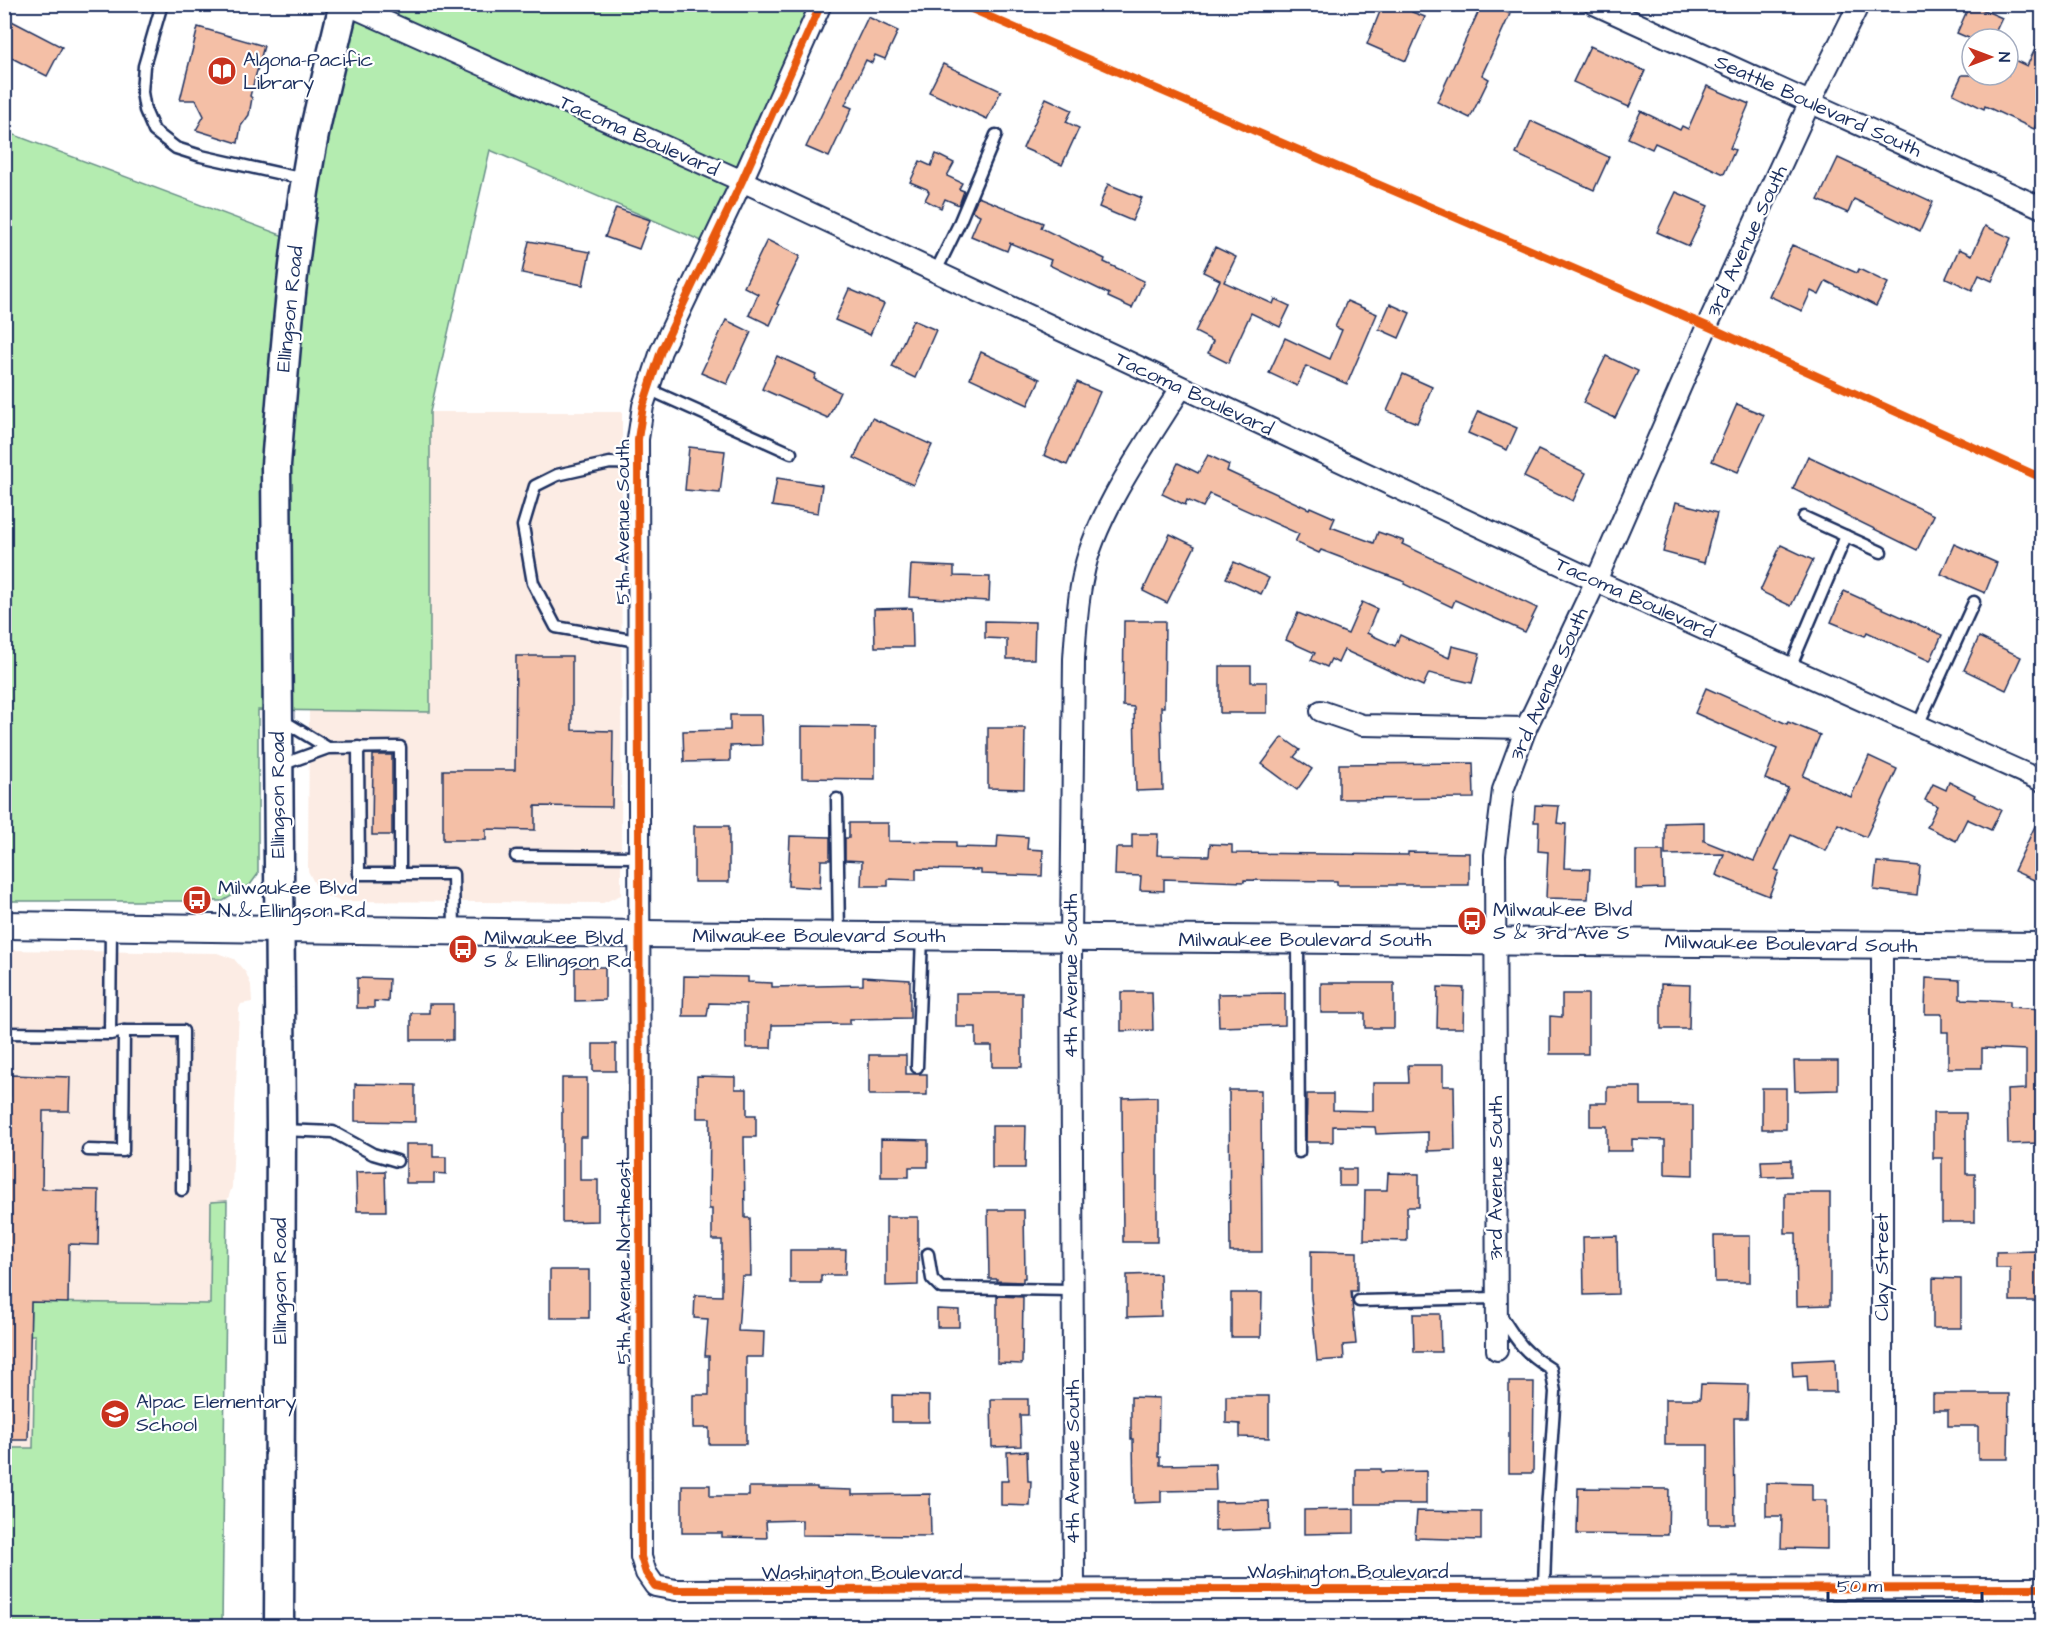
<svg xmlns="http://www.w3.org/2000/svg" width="2047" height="1631" font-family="'Architects Daughter',sans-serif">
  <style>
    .built { fill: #fcece4 }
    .green { fill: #b4ecb0; stroke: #688e87; stroke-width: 1.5 }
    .building { fill: #f4bfa6; stroke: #1b2f5e; stroke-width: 1.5 }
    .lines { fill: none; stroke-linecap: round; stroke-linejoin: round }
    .service-casing { stroke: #1b2f5e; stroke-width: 15 }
    .minor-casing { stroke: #1b2f5e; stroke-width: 24 }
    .tertiary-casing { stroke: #1b2f5e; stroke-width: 30 }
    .secondary-casing { stroke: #1b2f5e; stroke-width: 33 }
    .service { stroke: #fff; stroke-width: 10 }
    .minor { stroke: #fff; stroke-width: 20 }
    .tertiary { stroke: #fff; stroke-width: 26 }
    .secondary { stroke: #fff; stroke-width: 28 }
    .cycleway-casing { stroke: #fff; stroke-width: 11 }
    .cycleway { stroke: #e8590c; stroke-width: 8 }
    .labels { text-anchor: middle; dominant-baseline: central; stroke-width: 4.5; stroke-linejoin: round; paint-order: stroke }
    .poi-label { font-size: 20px; fill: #1b2f5e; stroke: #fff; text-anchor: start }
    .street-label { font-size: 20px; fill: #1b2f5e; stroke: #fff }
  </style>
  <rect width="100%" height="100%" fill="#fff"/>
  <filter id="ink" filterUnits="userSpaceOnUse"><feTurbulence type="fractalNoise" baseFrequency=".0167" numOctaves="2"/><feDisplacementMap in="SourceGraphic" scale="12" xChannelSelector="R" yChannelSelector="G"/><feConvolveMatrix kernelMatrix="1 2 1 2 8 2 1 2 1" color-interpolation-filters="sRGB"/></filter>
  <g filter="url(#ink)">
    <!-- built -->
    <g class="built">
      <polygon points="430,412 622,412 621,895 603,903 340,901 326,896 317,888 308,871 309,711 430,711"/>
      <polygon points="5,950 217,953 234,959 246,973 251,985 252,1002 241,1004 239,1009 232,1187 227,1201 222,1626 5,1626"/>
    </g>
    <!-- green -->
    <g class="green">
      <polygon points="344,5 821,5 711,245 490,150 430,412 430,712 258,710 258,874 250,885 223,901 5,901 4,131 297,241"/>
      <polygon points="227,1201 222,1626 5,1626 5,1448 33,1448 35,1335 30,1335 31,1302 210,1304 211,1202"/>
    </g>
    <!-- building -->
    <g class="building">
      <polygon points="1383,4 1415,4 1412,12 1425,17 1406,61 1367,44"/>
      <polygon points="1482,4 1490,4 1510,14 1482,75 1489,79 1470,118 1437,102"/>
      <polygon points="1970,4 2002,18 1992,39 1971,39 1957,33"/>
      <polygon points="4,17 62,47 47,76 4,54"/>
      <polygon points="868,17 898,31 885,59 875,55 872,63 866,60 845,105 852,108 829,157 806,147"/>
      <polygon points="198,27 264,46 250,96 252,98 249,115 241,126 238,143 196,130 204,116 196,100 180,100"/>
      <polygon points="2043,32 2043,111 2034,129 1985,106 1984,109 1953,94 1962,75 2008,75 2008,57 2027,66"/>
      <polygon points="1590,46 1645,71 1629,107 1573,82"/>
      <polygon points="943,64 1001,91 987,119 929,92"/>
      <polygon points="1707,86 1749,104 1730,148 1735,150 1724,174 1655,143 1652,149 1628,138 1641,111 1680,130 1682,126 1688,129"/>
      <polygon points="1046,98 1072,110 1066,122 1079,128 1062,165 1023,148"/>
      <polygon points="1531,121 1609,157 1594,190 1516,154"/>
      <polygon points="936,154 954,163 947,176 962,183 959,189 964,191 959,205 945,199 941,208 925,200 929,192 927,189 910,182 920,161 931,166"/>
      <polygon points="1838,158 1933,202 1920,231 1854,199 1848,213 1818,200"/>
      <polygon points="1108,184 1142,198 1132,221 1099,207"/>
      <polygon points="1676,192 1708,206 1689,246 1657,232"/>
      <polygon points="978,197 1043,223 1041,228 1105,259 1104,262 1144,281 1132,308 1108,297 1109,294 1049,265 1051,260 1010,243 1007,251 971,236 980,215 972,211"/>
      <polygon points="616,208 650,220 639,249 605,237"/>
      <polygon points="1985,226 2011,238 1992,281 1979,275 1972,290 1946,278 1959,249 1972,255"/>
      <polygon points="767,240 800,256 777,304 779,305 770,325 749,315 758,294 744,287"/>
      <polygon points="529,241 590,252 583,285 522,273"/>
      <polygon points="1792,245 1857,273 1859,269 1888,283 1876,306 1826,281 1819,295 1811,291 1802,311 1769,296"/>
      <polygon points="1215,247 1236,257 1224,282 1273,304 1275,299 1290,306 1280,327 1251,313 1228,363 1208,353 1213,341 1195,332 1220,280 1203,272"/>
      <polygon points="849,289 884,304 870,335 835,320"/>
      <polygon points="1347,301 1377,314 1347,384 1306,366 1297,386 1269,373 1285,338 1330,359 1342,330 1335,327"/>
      <polygon points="1390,304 1410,313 1399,338 1379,329"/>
      <polygon points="726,320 751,332 727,384 701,373"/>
      <polygon points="913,320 936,330 915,378 892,367"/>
      <polygon points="981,352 1040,379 1028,405 970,378"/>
      <polygon points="777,356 816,374 814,379 840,392 828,418 762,389"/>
      <polygon points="1606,356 1638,371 1615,418 1583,403"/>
      <polygon points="1403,374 1432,387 1417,423 1387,411"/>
      <polygon points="1077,382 1100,392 1067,465 1044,455"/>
      <polygon points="1737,404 1764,415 1738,472 1712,461"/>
      <polygon points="1478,411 1517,428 1507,450 1468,433"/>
      <polygon points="872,418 932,445 913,485 854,458"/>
      <polygon points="689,447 725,451 720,493 685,490"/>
      <polygon points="1538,450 1586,473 1573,501 1524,477"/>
      <polygon points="1208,455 1229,465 1227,471 1309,509 1310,507 1335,518 1331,527 1374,543 1378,532 1404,541 1402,544 1537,608 1525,632 1455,600 1452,607 1404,584 1405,582 1321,550 1319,553 1295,542 1299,534 1210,494 1203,507 1187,500 1185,505 1162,494 1178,463 1198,473"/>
      <polygon points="1808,456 1934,515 1917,550 1793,489"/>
      <polygon points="777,478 822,485 818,513 772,506"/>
      <polygon points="1676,502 1717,513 1704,563 1663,552"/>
      <polygon points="1170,534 1195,546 1167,603 1143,591"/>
      <polygon points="1954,544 1997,563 1985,593 1941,574"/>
      <polygon points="1781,545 1813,560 1791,606 1760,591"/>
      <polygon points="1234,562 1269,578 1261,594 1226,578"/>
      <polygon points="911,565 954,567 954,576 990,577 989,601 909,597"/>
      <polygon points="1844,591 1942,635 1930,661 1867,632 1865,636 1831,622"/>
      <polygon points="1362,602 1377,609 1367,633 1395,646 1400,635 1449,658 1452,646 1480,653 1472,683 1429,673 1423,686 1344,650 1338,663 1331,659 1327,667 1311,660 1315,653 1286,640 1298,613 1348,634"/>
      <polygon points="912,608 913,647 875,647 874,609"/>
      <polygon points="985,621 1035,622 1034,659 1007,659 1007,639 985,638"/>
      <polygon points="1124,621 1165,621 1164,707 1161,707 1163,790 1136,791 1134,707 1123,706"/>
      <polygon points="1979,637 2021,657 2006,690 1964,670"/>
      <polygon points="516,656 572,656 572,730 613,731 612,807 535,806 535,830 486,829 486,840 443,840 443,770 515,770"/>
      <polygon points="1220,666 1251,666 1251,682 1267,682 1267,713 1220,713"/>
      <polygon points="1706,688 1787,724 1788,722 1820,735 1803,776 1851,797 1869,756 1897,769 1866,837 1838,824 1826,851 1791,835 1775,870 1779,871 1769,896 1716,875 1724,854 1665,855 1665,823 1704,822 1704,841 1754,861 1788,788 1765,779 1777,749 1695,713"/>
      <polygon points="730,715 761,715 762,745 730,746 730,761 684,762 683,731 730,730"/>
      <polygon points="802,726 875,727 875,779 802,778"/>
      <polygon points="988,728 1025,728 1024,789 988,788"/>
      <polygon points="1282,737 1300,750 1294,757 1312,769 1297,790 1262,764"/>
      <polygon points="373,755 392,755 392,835 372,835"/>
      <polygon points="1473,763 1474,798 1339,799 1339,764"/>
      <polygon points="1949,782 1975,795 1974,797 2001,810 1991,830 1967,819 1956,841 1927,827 1937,806 1925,800 1933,784 1946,790"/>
      <polygon points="1535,805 1559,806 1557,823 1566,824 1564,868 1590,869 1588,899 1546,898 1548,852 1538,851 1539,822 1534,822"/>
      <polygon points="2043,809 2043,884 2014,871"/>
      <polygon points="849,823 888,823 888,841 956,842 956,847 997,848 998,835 1028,837 1027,849 1043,850 1042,876 981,874 981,870 916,869 916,880 888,879 888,886 861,886 862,861 845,860 845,838 849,838"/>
      <rect x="694" y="826" width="35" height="56"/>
      <polygon points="1132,834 1158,834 1157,855 1209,856 1210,844 1232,845 1232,853 1408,855 1408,852 1469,853 1469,885 1337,885 1337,881 1244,880 1244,882 1164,879 1164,891 1140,890 1141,876 1115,875 1116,848 1132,848"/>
      <polygon points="790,836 830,837 830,860 821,860 820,888 788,886"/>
      <polygon points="1636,851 1663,851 1664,888 1636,889"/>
      <polygon points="1877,862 1920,866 1917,895 1874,890"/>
      <polygon points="575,967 605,967 605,1000 575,1001"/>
      <polygon points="684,976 748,977 748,982 772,983 772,987 863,985 863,977 910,980 910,1018 850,1019 850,1024 772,1025 771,1048 746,1048 746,1004 709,1003 707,1016 683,1016"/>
      <polygon points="357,978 389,979 388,1002 374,1001 374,1008 357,1008"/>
      <polygon points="1926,978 1960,980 1960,999 2010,1001 2010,1007 2043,1009 2042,1143 2008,1144 2007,1090 2026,1089 2026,1050 1982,1048 1982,1068 1948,1068 1948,1032 1942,1032 1942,1014 1925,1014"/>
      <polygon points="1321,983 1394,983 1394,1028 1365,1028 1365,1013 1321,1013"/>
      <polygon points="1661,984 1690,985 1689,1029 1661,1029"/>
      <polygon points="1438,987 1464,988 1463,1028 1437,1028"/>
      <polygon points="1121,992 1152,992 1153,1030 1121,1031"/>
      <polygon points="956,993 1022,993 1022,1067 992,1067 992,1046 976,1046 976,1027 956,1027"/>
      <polygon points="1285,993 1285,1025 1219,1027 1218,994"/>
      <polygon points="1562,994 1588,994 1588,1054 1550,1054 1550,1016 1562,1017"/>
      <polygon points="429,1004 453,1004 453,1040 411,1040 411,1013 429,1013"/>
      <rect x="593" y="1044" width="23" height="27"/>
      <polygon points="869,1055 906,1055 906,1074 927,1074 927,1095 869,1095"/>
      <polygon points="1794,1061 1838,1061 1838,1090 1795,1091"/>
      <polygon points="1408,1065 1443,1065 1443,1086 1454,1086 1455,1150 1428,1151 1428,1132 1376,1134 1375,1127 1333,1126 1333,1142 1306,1142 1307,1094 1333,1094 1333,1110 1373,1111 1373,1083 1409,1083"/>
      <polygon points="10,1075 70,1077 69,1111 43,1111 42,1189 99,1190 98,1245 69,1244 68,1303 31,1302 28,1440 4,1440 4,1096 10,1096"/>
      <polygon points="697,1076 735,1077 735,1089 747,1089 747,1115 756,1115 756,1137 744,1137 745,1218 750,1218 751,1276 742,1276 738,1331 764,1332 763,1357 746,1357 746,1444 709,1444 709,1428 693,1428 693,1395 709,1395 709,1356 705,1356 708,1319 694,1318 695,1295 722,1296 722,1240 712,1240 712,1209 709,1209 710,1118 697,1118"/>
      <polygon points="562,1078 587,1078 587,1137 580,1137 580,1180 598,1180 598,1221 562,1222"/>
      <polygon points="355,1084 415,1085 415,1122 355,1121"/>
      <polygon points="1607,1087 1641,1087 1641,1105 1693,1105 1693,1175 1665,1174 1665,1140 1632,1139 1632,1151 1607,1151 1607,1126 1590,1126 1590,1103 1607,1103"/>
      <rect x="1762" y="1088" width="24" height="41"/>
      <polygon points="1229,1090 1261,1090 1262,1252 1230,1252"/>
      <polygon points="1157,1097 1157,1242 1123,1242 1122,1098"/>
      <polygon points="1933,1113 1966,1113 1966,1174 1975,1174 1975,1222 1942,1222 1942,1158 1933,1158"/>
      <polygon points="992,1126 1026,1126 1025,1168 992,1168"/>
      <polygon points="881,1139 928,1140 928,1167 909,1167 909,1177 881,1177"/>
      <polygon points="406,1144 433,1144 433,1157 446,1157 446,1174 434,1173 434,1183 406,1183"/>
      <polygon points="1791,1160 1791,1176 1762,1177 1761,1161"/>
      <rect x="1339" y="1169" width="17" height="17"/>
      <polygon points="385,1171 386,1211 357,1211 356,1172"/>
      <polygon points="1388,1173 1419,1174 1419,1207 1407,1207 1407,1241 1364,1240 1365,1190 1387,1190"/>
      <polygon points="1785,1193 1830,1193 1830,1305 1797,1306 1796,1233 1785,1233"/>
      <polygon points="988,1210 1024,1210 1025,1278 1023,1278 1023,1282 997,1281 997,1279 989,1279"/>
      <polygon points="886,1217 918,1217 918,1285 886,1286"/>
      <polygon points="1617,1236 1618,1294 1584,1295 1583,1237"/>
      <polygon points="1714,1236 1750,1236 1750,1282 1715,1282"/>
      <polygon points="790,1250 846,1250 845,1275 821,1275 821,1283 790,1283"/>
      <polygon points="1311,1251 1357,1252 1357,1291 1351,1291 1356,1344 1343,1345 1344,1359 1317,1361 1311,1297"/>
      <polygon points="2038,1251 2038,1301 2010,1301 2010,1268 1996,1268 1996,1252"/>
      <rect x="550" y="1270" width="39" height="48"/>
      <polygon points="1160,1274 1161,1316 1127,1317 1127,1275"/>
      <polygon points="1933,1278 1961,1279 1961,1328 1933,1328"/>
      <polygon points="1231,1293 1262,1293 1261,1337 1231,1337"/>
      <polygon points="997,1296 1023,1297 1022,1364 997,1363"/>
      <polygon points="937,1309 959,1310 959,1327 937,1327"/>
      <polygon points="1413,1314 1440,1314 1441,1352 1414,1352"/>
      <polygon points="1835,1359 1836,1392 1808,1392 1807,1376 1793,1377 1792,1361"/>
      <polygon points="1509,1382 1534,1382 1533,1473 1509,1473"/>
      <polygon points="1701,1384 1748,1385 1747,1418 1734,1418 1735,1524 1708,1524 1708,1445 1665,1445 1665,1399 1700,1399"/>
      <polygon points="1933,1394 2009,1394 2008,1459 1978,1459 1978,1426 1948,1426 1948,1410 1933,1410"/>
      <polygon points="892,1395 929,1396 929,1422 892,1422"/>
      <polygon points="1226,1396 1269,1396 1269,1438 1240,1437 1240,1424 1226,1423"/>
      <polygon points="1131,1397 1159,1398 1158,1457 1160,1457 1160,1465 1215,1464 1216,1490 1161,1491 1161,1502 1134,1503 1133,1439 1131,1439"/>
      <polygon points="991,1399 1028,1399 1028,1415 1020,1415 1021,1446 992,1447"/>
      <polygon points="1027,1451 1028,1481 1031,1481 1030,1506 1001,1505 1001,1481 1008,1481 1007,1452"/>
      <polygon points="1356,1469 1381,1469 1381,1472 1426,1471 1426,1504 1356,1504"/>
      <polygon points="1766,1483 1812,1484 1812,1500 1827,1500 1827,1549 1781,1548 1782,1516 1766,1516"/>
      <polygon points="682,1485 710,1485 710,1496 749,1496 749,1487 817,1487 817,1489 852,1490 852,1495 930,1494 931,1536 802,1535 802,1520 766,1521 767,1538 722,1537 722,1533 682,1533"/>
      <polygon points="1578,1488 1669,1489 1668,1535 1577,1534"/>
      <polygon points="1269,1501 1270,1529 1215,1531 1215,1502"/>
      <polygon points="1354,1509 1354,1533 1304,1534 1304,1510"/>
      <polygon points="1417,1511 1481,1512 1481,1540 1415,1538"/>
    </g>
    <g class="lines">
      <!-- service casing -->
      <g class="service-casing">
        <g id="service">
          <polyline points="162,4 144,66 142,92 145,110 154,131 176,148 201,156 304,179"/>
          <polyline points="935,273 958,226 996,135"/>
          <polyline points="648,389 791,453"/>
          <polyline points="637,464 610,463 557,475 535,486 523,526 533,583 556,627 631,640 639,644"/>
          <polyline points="1804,517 1881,552"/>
          <polyline points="1790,668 1846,536"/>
          <polyline points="282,720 328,748"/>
          <polyline points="1918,725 1974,602"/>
          <polyline points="358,747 359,874 453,874 454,931"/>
          <polyline points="281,765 328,748 400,747 400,874"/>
          <polyline points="837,799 839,936"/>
          <polyline points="516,856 640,857"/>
          <polyline points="1298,940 1299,1152"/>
          <polyline points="4,1033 110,1034 124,1031 183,1031 182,1190"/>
          <polyline points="110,1034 111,927"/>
          <polyline points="917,1067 922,937"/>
          <polyline points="281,1130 333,1132 373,1154 397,1161"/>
          <polyline points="88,1150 123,1151 124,1031"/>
          <polyline points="928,1254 932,1279 941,1288 1072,1290"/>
          <polyline points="1359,1301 1496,1298"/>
          <path d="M1500,1314C1517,1341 1522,1351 1551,1369L1555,1392L1546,1525L1544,1588"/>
        </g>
      </g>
      <!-- minor casing -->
      <g class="minor-casing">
        <g id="minor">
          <polyline points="346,4 742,181 1596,581 2042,781"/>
          <polyline points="821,4 742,181 661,351 643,406 638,439 641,1557 646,1573 655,1586 676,1590 2042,1588"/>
          <polyline points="1594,4 2042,208"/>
          <polyline points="1321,711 1362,725 1526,728"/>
          <polyline points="1497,1350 1495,855 1503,790 1526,728 1596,581 1707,326 1810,102 1859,4"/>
          <polyline points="1882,1588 1882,946"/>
          <path d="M1074,1589L1071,938L1074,659C1076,631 1077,603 1083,576C1094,516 1148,441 1181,388"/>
        </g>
      </g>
      <!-- tertiary casing -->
      <g class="tertiary-casing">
        <polyline id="tertiary" points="4,925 639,934 2042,946"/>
      </g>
      <!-- secondary casing -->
      <g class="secondary-casing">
        <path id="secondary" d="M279,1626L281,1130L276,465C285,353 293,240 315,129C324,88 334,46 344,4"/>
      </g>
      <!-- service -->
      <use href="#service" class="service"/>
      <!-- minor -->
      <use href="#minor" class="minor"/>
      <!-- tertiary -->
      <use href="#tertiary" class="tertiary"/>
      <!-- secondary -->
      <use href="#secondary" class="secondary"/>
      <!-- cycleway casing -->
      <g class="cycleway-casing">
        <g id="cycleway">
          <polyline points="821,4 742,181 661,351 643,406 638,439 641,1557 646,1573 655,1586 676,1590 2042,1588"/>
          <polyline points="960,4 1707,326 2042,478"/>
        </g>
      </g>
      <!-- cycleway -->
      <use href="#cycleway" class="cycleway"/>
    </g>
  </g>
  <!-- icons -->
  <defs>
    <g id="library-disc" transform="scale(1.5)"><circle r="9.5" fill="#c8321e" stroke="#fff"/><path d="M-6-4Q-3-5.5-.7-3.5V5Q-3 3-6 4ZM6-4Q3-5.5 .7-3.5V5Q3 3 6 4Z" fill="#fff"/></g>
    <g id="bus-disc" transform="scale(1.5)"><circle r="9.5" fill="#c8321e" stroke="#fff"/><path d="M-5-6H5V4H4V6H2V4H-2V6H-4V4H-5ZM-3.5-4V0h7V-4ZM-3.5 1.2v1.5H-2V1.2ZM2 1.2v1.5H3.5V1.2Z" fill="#fff"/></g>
    <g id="school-disc" transform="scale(1.5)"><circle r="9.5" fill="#c8321e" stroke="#fff"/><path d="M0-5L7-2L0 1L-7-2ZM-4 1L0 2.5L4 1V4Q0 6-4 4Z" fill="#fff"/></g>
  </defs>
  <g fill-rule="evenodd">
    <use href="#library-disc" x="222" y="71"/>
    <use href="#bus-disc" x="197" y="900"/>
    <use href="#bus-disc" x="1472" y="921"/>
    <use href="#bus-disc" x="463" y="949"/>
    <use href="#school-disc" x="115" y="1414"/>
  </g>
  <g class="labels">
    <!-- poi labels -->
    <g class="poi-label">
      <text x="243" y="60">Algona-Pacific<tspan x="243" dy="23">Library</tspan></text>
      <text x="218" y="888">Milwaukee Blvd<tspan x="218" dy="23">N &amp; Ellingson Rd</tspan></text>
      <text x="1493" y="910">Milwaukee Blvd<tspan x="1493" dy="23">S &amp; 3rd Ave S</tspan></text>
      <text x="484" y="938">Milwaukee Blvd<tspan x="484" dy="23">S &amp; Ellingson Rd</tspan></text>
      <text x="136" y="1402">Alpac Elementary<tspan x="136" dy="23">School</tspan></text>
    </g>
    <!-- street labels -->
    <g class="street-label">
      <text transform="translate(1818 106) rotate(24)">Seattle Boulevard South</text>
      <text transform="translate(639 136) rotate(24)">Tacoma Boulevard</text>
      <text transform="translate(1747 241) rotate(-65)">3rd Avenue South</text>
      <text transform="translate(290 309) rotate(-84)">Ellingson Road</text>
      <text transform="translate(1194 394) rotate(25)">Tacoma Boulevard</text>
      <text transform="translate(623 522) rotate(-90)">5th Avenue South</text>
      <text transform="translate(1635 598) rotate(24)">Tacoma Boulevard</text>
      <text transform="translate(1549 684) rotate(-66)">3rd Avenue South</text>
      <text transform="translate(278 795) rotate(-90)">Ellingson Road</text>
      <text x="819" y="936">Milwaukee Boulevard South</text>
      <text x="1305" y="940">Milwaukee Boulevard South</text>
      <text transform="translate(1791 944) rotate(1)">Milwaukee Boulevard South</text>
      <text transform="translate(1071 976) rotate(-90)">4th Avenue South</text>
      <text transform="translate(1496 1178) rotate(-90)">3rd Avenue South</text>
      <text transform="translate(624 1262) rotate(-90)">5th Avenue Northeast</text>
      <text transform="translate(1882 1267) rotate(-90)">Clay Street</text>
      <text transform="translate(280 1281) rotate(-90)">Ellingson Road</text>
      <text transform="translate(1073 1462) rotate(-90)">4th Avenue South</text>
      <text x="1348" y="1572">Washington Boulevard</text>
      <text x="862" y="1573">Washington Boulevard</text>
    </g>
  </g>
  <!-- margin -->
  <rect width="2047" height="1631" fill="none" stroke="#fff" stroke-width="24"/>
  <rect x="12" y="12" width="2023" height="1607" fill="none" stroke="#1b2f5e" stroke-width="2" filter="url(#ink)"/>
  <!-- north arrow -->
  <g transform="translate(1990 57) rotate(90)"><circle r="28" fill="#ffffff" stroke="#a4acbf" stroke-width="1.5"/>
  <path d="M0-4.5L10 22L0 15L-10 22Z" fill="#c8321e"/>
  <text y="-9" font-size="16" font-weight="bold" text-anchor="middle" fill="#1b2f5e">N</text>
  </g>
  <!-- scale -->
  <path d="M1828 1592v9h154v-9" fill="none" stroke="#1b2f5e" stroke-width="3"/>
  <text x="1837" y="1592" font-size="18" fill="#1b2f5e" stroke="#ffffff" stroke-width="4.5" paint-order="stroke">50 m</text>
</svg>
